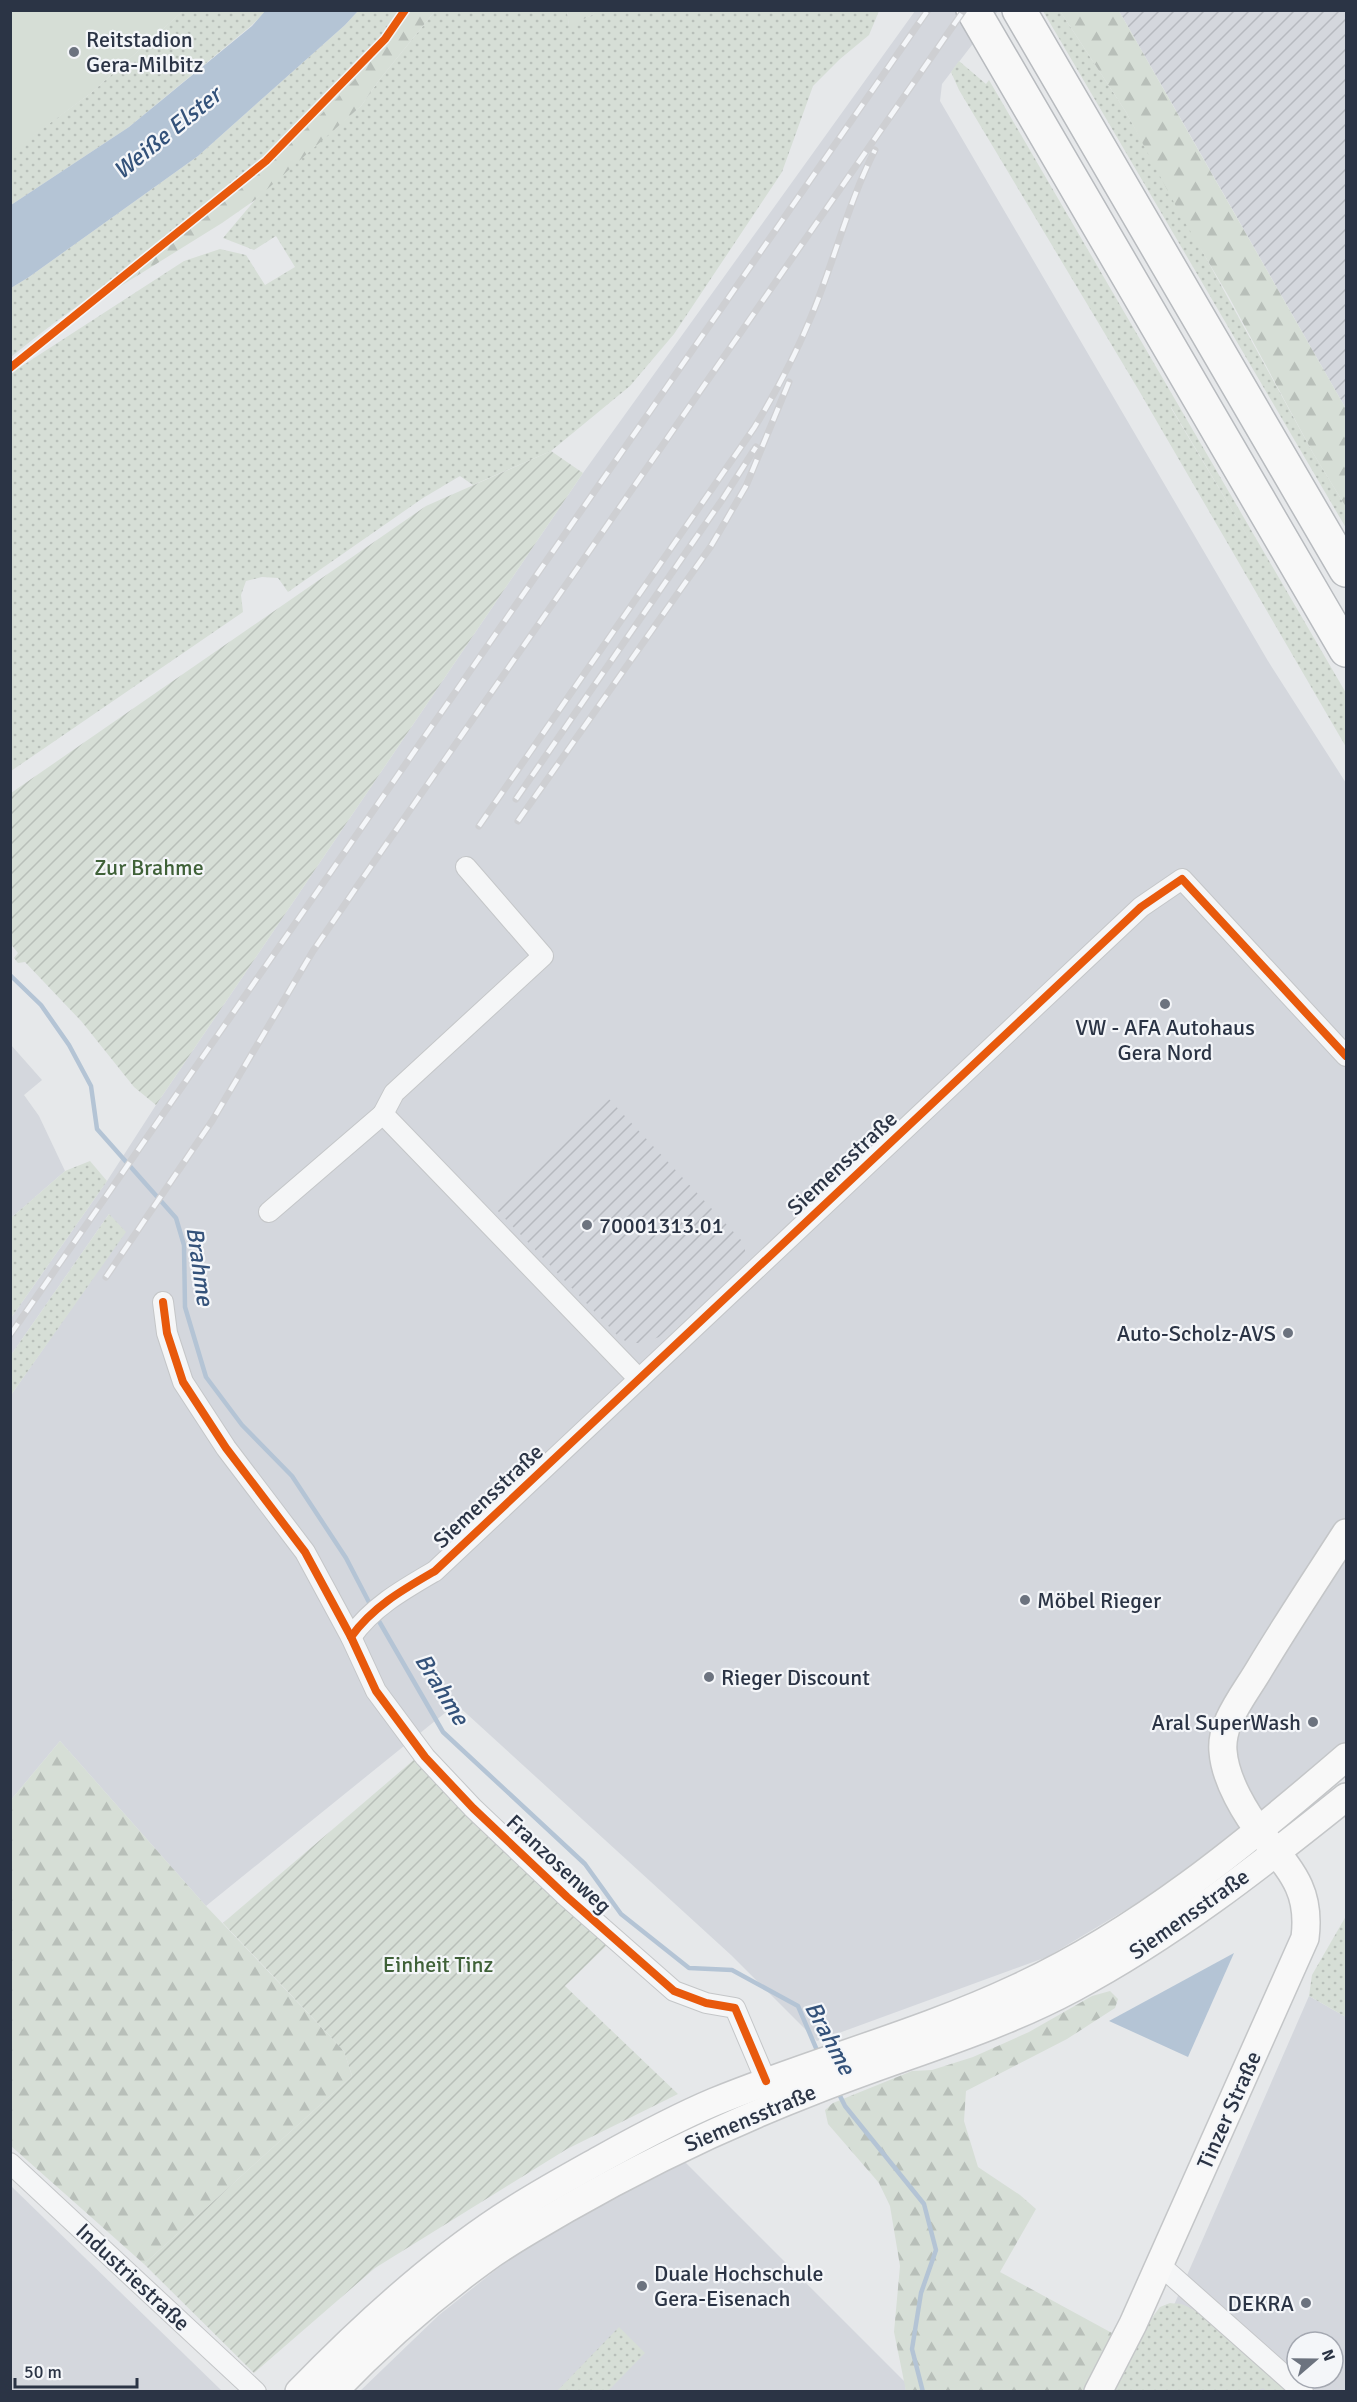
<svg xmlns="http://www.w3.org/2000/svg" width="1357" height="2402" font-family="Signika,sans-serif">
  <style>
    .built { fill: #d4d7dd; fill-rule: evenodd }
    .industrial { fill: url(#industrial-furrows) }
    .grass { fill: url(#grass-dots); fill-rule: evenodd }
    .forest { fill: url(#forest-firs) }
    .garden { fill: url(#garden-furrows) }
    .pitch { fill: #d6ded6 }
    .water { fill: #b4c4d5 }
    .lines { fill: none; stroke-linecap: round; stroke-linejoin: round }
    .stream { stroke: #b4c4d5; stroke-width: 4.5 }
    .minor-casing { stroke: #c4c6c8; stroke-width: 22 }
    .secondary-casing { stroke: #c4c6c8; stroke-width: 30 }
    .motorway-casing { stroke: #b8bbbf; stroke-width: 36 }
    .minor { stroke: #f5f6f7; stroke-width: 20 }
    .secondary { stroke: #f8f8f8; stroke-width: 27 }
    .motorway { stroke: #f8f8f8; stroke-width: 33 }
    .rail-casing { stroke: #cecfd2; stroke-width: 7 }
    .rail { stroke: #f4f6f9; stroke-width: 4.5; stroke-dasharray: 14; stroke-linecap: butt }
    .cycleway-casing { stroke: #f4f6f9; stroke-width: 11 }
    .cycleway { stroke: #e8590c; stroke-width: 8 }
    .poi-dot { fill: #6c737f; stroke: #f4f6f9; stroke-width: 2 }
    .labels { text-anchor: middle; dominant-baseline: central; stroke-width: 4.5; stroke-linejoin: round; paint-order: stroke }
    .poi-label { font-size: 22px; fill: #2b3445; stroke: #f4f6f9; text-anchor: start }
    .park-label { font-size: 22px; fill: #3f6138; stroke: #f4f6f9 }
    .street-label { font-size: 22px; fill: #2b3445; stroke: #f4f6f9 }
    .water-label { font-size: 24px; font-style: italic; fill: #34527a; stroke: #f4f6f9 }
  </style>
  <defs>
    <pattern id="industrial-furrows" width="10" height="10" patternUnits="userSpaceOnUse" patternTransform="scale(1.5)"><rect width="10" height="10" fill="#d4d7dd"/><path d="M-1 1l2-2M0 10L10 0M9 11l2-2" fill="none" stroke="#b6b9bf"/></pattern>
    <pattern id="grass-dots" width="8" height="8" patternUnits="userSpaceOnUse" patternTransform="scale(1.5)"><rect width="8" height="8" fill="#d6ded6"/><path d="M2 2h.1M6 6h.1" fill="none" stroke="#b8bfb9" stroke-width="1.8" stroke-linecap="round"/></pattern>
    <pattern id="forest-firs" width="22" height="20" patternUnits="userSpaceOnUse" patternTransform="scale(1.5)"><rect width="22" height="20" fill="#d6ded6"/><path d="M5 1l3.5 6h-7zM16 11l3.5 6h-7z" fill="#b8bfb9"/></pattern>
    <pattern id="garden-furrows" width="10" height="10" patternUnits="userSpaceOnUse" patternTransform="scale(1.5)"><rect width="10" height="10" fill="#d6ded6"/><path d="M-1 1l2-2M0 10L10 0M9 11l2-2" fill="none" stroke="#b8bfb9"/></pattern>
  </defs>
  <rect width="100%" height="100%" fill="#e6e8ea"/>
  <!-- built -->
  <g class="built">
    <polygon points="915,11 998,11 942,84 940,101 1268,661 1346,783 1346,1743 1267,1814 1186,1874 1047,1957 817,2041 731,1955 456,1704 206,1906 60,1741 11,1800 11,1395 125,1232 109,1214 11,1355 11,1318 107,1181 156,1105 583,473"/>
    <polygon points="11,1045 42,1080 24,1095 39,1116 65,1171 11,1218"/>
    <path d="M1309,1996L1346,2017V2391L1136,2392ZM1297,2342H1333V2378H1297Z"/>
    <polygon points="684,2161 905,2382 906,2391 359,2392 439,2315 513,2256 569,2220"/>
    <polygon points="11,2186 222,2391 11,2391"/>
  </g>
  <!-- industrial -->
  <g class="industrial">
    <polygon points="1119,11 1346,11 1346,409 1194,142"/>
    <polygon points="608,1098 742,1241 745,1250 746,1258 659,1337 642,1343 628,1343 617,1335 493,1206"/>
  </g>
  <!-- grass -->
  <g class="grass">
    <polygon points="596,10 879,11 869,35 840,59 813,86 782,172 674,334 630,386 551,451 473,485 460,476 423,498 288,592 278,578 262,577 246,581 241,595 243,612 11,771 11,373 184,261 220,249 246,255 265,285 295,267 276,236 254,250 223,238 255,200 280,175 361,106 380,79 435,11 567,11 569,25 592,15"/>
    <polygon points="183,11 266,11 252,25 129,127 11,205 10,152 91,93"/>
    <path d="M358,11H411C345,101 257,181 166,247C137,268 105,287 76,307C53,323 32,340 11,357V288L29,277L198,156L345,25Z"/>
    <polygon points="1043,11 1060,11 1126,112 1313,453 1346,507 1346,528"/>
    <path d="M959,61L986,84L989,80L1346,693V747L1138,389L959,90L951,72ZM1171,407L1263,562L1171,408Z"/>
    <polygon points="90,1161 107,1181 11,1318 11,1218 65,1171"/>
    <polygon points="109,1214 126,1232 11,1395 11,1355"/>
    <polygon points="1346,1916 1346,2017 1309,1996 1312,1975"/>
    <path d="M1170,2303C1175,2304 1180,2303 1184,2305C1211,2315 1266,2369 1285,2391H1267L1263,2388L1255,2392H1108L1154,2315L1160,2307Z"/>
    <polygon points="619,2327 645,2353 608,2391 557,2391"/>
  </g>
  <!-- forest -->
  <g class="forest">
    <path d="M411,11H435L380,79L361,106L255,200L222,223L103,297L110,289C219,207 330,122 411,11Z"/>
    <polygon points="567,11 567,10 596,11 592,15 569,26"/>
    <polygon points="1119,11 1346,409 1346,507 1313,453 1229,297 1179,212 1126,112 1060,11"/>
    <polygon points="60,1741 206,1906 344,2051 352,2076 144,2264 11,2146 11,1800"/>
    <polygon points="1110,1991 1118,1999 1115,2008 1067,2039 966,2091 964,2121 978,2167 1020,2195 1036,2209 1000,2272 1112,2333 1085,2391 906,2391 894,2332 900,2266 890,2206 879,2183 828,2124 825,2110 833,2103 912,2071 932,2070 973,2057 1029,2032 1092,1996"/>
  </g>
  <!-- garden -->
  <g class="garden">
    <polygon points="551,451 583,473 156,1105 134,1087 82,1022 25,962 18,963 14,958 18,953 10,943 11,793 426,506"/>
    <polygon points="416,1758 462,1811 607,1945 565,1986 678,2094 567,2149 375,2268 254,2373 144,2264 352,2076 344,2051 223,1923"/>
  </g>
  <!-- pitch -->
  <polygon class="pitch" points="11,10 183,10 183,11 91,93 11,152"/>
  <!-- water -->
  <g class="water">
    <polygon points="266,10 358,11 345,25 198,156 29,277 11,288 11,205 129,127 252,26"/>
    <polygon points="1234,1953 1188,2057 1109,2021"/>
  </g>
  <g class="lines">
    <!-- stream -->
    <g class="stream">
      <polyline points="10,975 41,1005 69,1045 91,1086 97,1129 176,1218 184,1245 185,1307 206,1377 242,1425 292,1476 346,1558 372,1608"/>
      <polyline points="376,1616 443,1732 585,1864 621,1914 689,1968 732,1970 798,2006 819,2055"/>
      <polyline points="838,2092 845,2106 924,2204 936,2250 921,2293 912,2349 923,2392"/>
    </g>
    <!-- minor casing -->
    <g class="minor-casing">
      <g id="minor">
        <polyline points="383,1114 394,1093 543,956 466,867"/>
        <polyline points="269,1212 383,1114 639,1379"/>
        <polyline points="163,1302 167,1333 183,1382 226,1448 305,1552 351,1637 376,1691 425,1757 473,1808 567,1897 674,1991 706,2003 735,2008 766,2081"/>
        <path d="M351,1637C372,1607 404,1589 435,1571L1141,907L1182,879L1346,1056"/>
        <polyline points="10,2163 256,2392"/>
        <polyline points="1160,2265 1303,2392"/>
      </g>
    </g>
    <!-- secondary casing -->
    <g class="secondary-casing">
      <g id="secondary">
        <path d="M299,2392C361,2328 427,2267 501,2218C534,2196 569,2177 603,2158C639,2138 676,2118 714,2102C814,2061 919,2034 1017,1988C1139,1932 1245,1844 1346,1757"/>
        <path d="M333,2392C380,2343 430,2299 485,2259C511,2240 539,2225 566,2209C646,2163 728,2124 813,2091C900,2056 991,2032 1073,1988C1171,1936 1260,1866 1346,1797"/>
        <path d="M1098,2392L1133,2324L1305,1938C1311,1891 1292,1872 1264,1837C1246,1815 1225,1780 1223,1751C1222,1741 1225,1728 1229,1720C1237,1702 1250,1685 1260,1668C1287,1623 1317,1578 1346,1533"/>
      </g>
    </g>
    <!-- motorway casing -->
    <g class="motorway-casing">
      <g id="motorway">
        <polyline points="973,10 1346,650"/>
        <polyline points="1019,10 1346,570"/>
      </g>
    </g>
    <!-- minor -->
    <use href="#minor" class="minor"/>
    <!-- secondary -->
    <use href="#secondary" class="secondary"/>
    <!-- motorway -->
    <use href="#motorway" class="motorway"/>
    <!-- rail casing -->
    <g class="rail-casing">
      <g id="rail">
        <polyline points="516,799 722,500 756,447"/>
        <polyline points="518,821 711,546 746,486 789,382"/>
        <path d="M479,826L754,428C776,392 795,356 811,317C834,262 848,203 875,150"/>
        <polyline points="106,1277 212,1121 313,951 358,885 964,10"/>
        <polyline points="10,1335 928,10"/>
      </g>
    </g>
    <!-- rail -->
    <use href="#rail" class="rail"/>
    <!-- cycleway casing -->
    <g class="cycleway-casing">
      <g id="cycleway">
        <polyline points="10,368 266,161 385,39 405,10"/>
        <polyline points="163,1302 167,1333 183,1382 226,1448 305,1552 351,1637 376,1691 425,1757 473,1808 567,1897 674,1991 706,2003 735,2008 766,2081"/>
        <path d="M351,1637C372,1607 404,1589 435,1571L1141,907L1182,879L1346,1056"/>
      </g>
    </g>
    <!-- cycleway -->
    <use href="#cycleway" class="cycleway"/>
  </g>
  <!-- markers -->
  <g class="poi-dot">
    <circle cx="74" cy="52" r="6"/>
    <circle cx="1165" cy="1004" r="6"/>
    <circle cx="587" cy="1225" r="6"/>
    <circle cx="1288" cy="1333" r="6"/>
    <circle cx="1025" cy="1600" r="6"/>
    <circle cx="709" cy="1677" r="6"/>
    <circle cx="1313" cy="1722" r="6"/>
    <circle cx="642" cy="2286" r="6"/>
    <circle cx="1306" cy="2303" r="6"/>
  </g>
  <g class="labels">
    <!-- poi labels -->
    <g class="poi-label">
      <text x="86" y="39">Reitstadion<tspan x="86" dy="25">Gera-Milbitz</tspan></text>
      <text x="1165" y="1027" text-anchor="middle">VW - AFA Autohaus<tspan x="1165" dy="25">Gera Nord</tspan></text>
      <text x="599" y="1225">70001313.01</text>
      <text x="1276" y="1333" text-anchor="end">Auto-Scholz-AVS</text>
      <text x="1037" y="1600">Möbel Rieger</text>
      <text x="721" y="1677">Rieger Discount</text>
      <text x="1301" y="1722" text-anchor="end">Aral SuperWash</text>
      <text x="654" y="2273">Duale Hochschule<tspan x="654" dy="25">Gera-Eisenach</tspan></text>
      <text x="1294" y="2303" text-anchor="end">DEKRA</text>
    </g>
    <!-- park labels -->
    <g class="park-label">
      <text x="149" y="867">Zur Brahme</text>
      <text x="438" y="1964">Einheit Tinz</text>
    </g>
    <!-- street labels -->
    <g class="street-label">
      <text transform="translate(842 1163) rotate(-43)">Siemensstraße</text>
      <text transform="translate(488 1496) rotate(-43)">Siemensstraße</text>
      <text transform="translate(559 1864) rotate(43)">Franzosenweg</text>
      <text transform="translate(1189 1914) rotate(-35)">Siemensstraße</text>
      <text transform="translate(1229 2110) rotate(-66)">Tinzer Straße</text>
      <text transform="translate(750 2118) rotate(-23)">Siemensstraße</text>
      <text transform="translate(133 2277) rotate(43)">Industriestraße</text>
    </g>
    <!-- water labels -->
    <g class="water-label">
      <text transform="translate(167 133) rotate(-39)">Weiße Elster</text>
      <text transform="translate(200 1266) rotate(82)">Brahme</text>
      <text transform="translate(442 1689) rotate(58)">Brahme</text>
      <text transform="translate(830 2038) rotate(62)">Brahme</text>
    </g>
  </g>
  <!-- border -->
  <rect width="1357" height="2402" fill="none" stroke="#2b3445" stroke-width="24"/>
  <!-- north arrow -->
  <g transform="translate(1315 2360) rotate(70)"><circle r="28" fill="#f4f6f9" stroke="#a4a8b1" stroke-width="1.5"/>
  <path d="M0-4.5L10 22L0 15L-10 22Z" fill="#6c737f"/>
  <text y="-9" font-size="16" font-weight="bold" text-anchor="middle" fill="#2b3445">N</text>
  </g>
  <!-- scale -->
  <path d="M15 2378v9h122v-9" fill="none" stroke="#2b3445" stroke-width="3"/>
  <text x="24" y="2378" font-size="18" fill="#2b3445" stroke="#f4f6f9" stroke-width="4.5" paint-order="stroke">50 m</text>
</svg>
